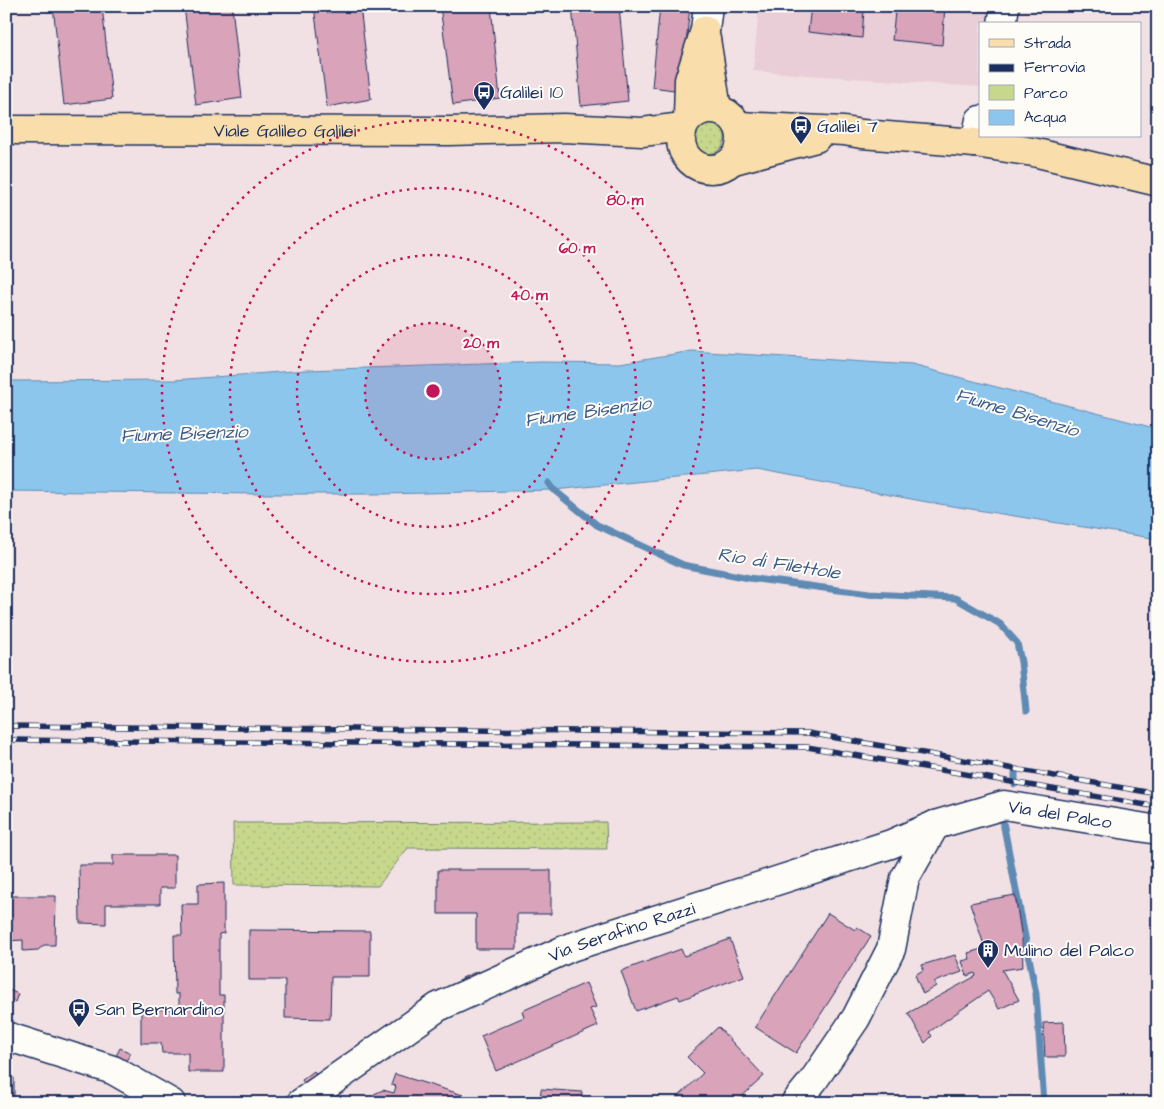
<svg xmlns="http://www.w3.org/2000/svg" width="1164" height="1109" font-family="'Architects Daughter',sans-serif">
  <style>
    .built { fill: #eaced7 }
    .green { fill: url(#green-dots); stroke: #718475 }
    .water { fill: #8dc6ec; stroke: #5f8ab3 }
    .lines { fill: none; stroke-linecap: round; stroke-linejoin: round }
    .stream { stroke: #5f8ab3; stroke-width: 7 }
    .building { fill: #d9a3b9; stroke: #1b2f5e }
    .minor-casing { stroke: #1b2f5e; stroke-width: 31 }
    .major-casing { stroke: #1b2f5e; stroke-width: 31 }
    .minor { stroke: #fdfcf7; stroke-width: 28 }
    .major { stroke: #f9ddab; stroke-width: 28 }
    .rail-casing { stroke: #1b2f5e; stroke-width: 5.5 }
    .rail { stroke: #fdfcf7; stroke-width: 4; stroke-dasharray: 11; stroke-linecap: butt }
    .ring { fill: none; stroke: #c2185b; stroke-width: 2.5; stroke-dasharray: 2.5 5 }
    .labels { text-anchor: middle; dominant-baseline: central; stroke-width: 4; stroke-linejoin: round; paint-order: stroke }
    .poi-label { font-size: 18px; fill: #1b2f5e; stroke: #fdfcf7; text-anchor: start }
    .street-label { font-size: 18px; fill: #1b2f5e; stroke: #fdfcf7 }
    .water-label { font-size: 19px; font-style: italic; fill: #3d5c89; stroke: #fdfcf7 }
    .centre { fill: #c2185b; stroke: #fdfcf7; stroke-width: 2.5 }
    .ring-label { font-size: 15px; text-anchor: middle; font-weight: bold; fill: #c2185b; stroke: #fdfcf7; stroke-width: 4; stroke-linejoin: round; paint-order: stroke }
  </style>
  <defs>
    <pattern id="green-dots" width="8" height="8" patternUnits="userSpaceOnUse" patternTransform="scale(1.25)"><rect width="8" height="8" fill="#c7d88c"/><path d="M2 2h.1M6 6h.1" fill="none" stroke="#aaba7b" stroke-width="1.8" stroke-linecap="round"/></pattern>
  </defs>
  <rect width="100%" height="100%" fill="#f2e1e4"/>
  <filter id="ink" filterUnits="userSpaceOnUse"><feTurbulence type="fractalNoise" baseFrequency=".02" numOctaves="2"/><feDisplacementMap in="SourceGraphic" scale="10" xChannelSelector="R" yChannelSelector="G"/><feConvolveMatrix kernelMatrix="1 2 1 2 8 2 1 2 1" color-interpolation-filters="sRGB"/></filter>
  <g filter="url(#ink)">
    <!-- built -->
    <polygon class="built" points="759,6 997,6 993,24 980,24 979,87 753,71"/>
    <!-- green -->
    <g class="green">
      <circle cx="708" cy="137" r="17"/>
      <polygon points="606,822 607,849 408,848 378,886 234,885 233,823"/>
    </g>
    <!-- water -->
    <polygon class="water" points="692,351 912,365 1158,429 1158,539 927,502 757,470 554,490 383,494 262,494 6,491 6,381 174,380 307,370 541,362 620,363"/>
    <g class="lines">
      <!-- stream -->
      <g class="stream">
        <polyline points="549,483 554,490 597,525 683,565 749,578 869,594 955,598 1000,624 1017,643 1021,662 1026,711"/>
        <polyline points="1015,784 1015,774"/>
        <polyline points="1003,822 1036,994 1044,1103"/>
      </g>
    </g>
    <!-- building -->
    <g class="building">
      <polygon points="53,6 102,6 112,99 64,105"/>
      <polygon points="184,6 232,6 242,98 196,105"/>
      <polygon points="314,6 360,6 371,99 327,107"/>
      <polygon points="440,6 491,6 500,98 453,105"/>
      <polygon points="572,6 619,6 628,101 581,106"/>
      <polygon points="660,6 690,6 681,91 652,87"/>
      <polygon points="811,6 945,6 942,45 892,40 895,12 864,9 862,38 808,32"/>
      <polygon points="113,855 175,855 175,888 160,888 160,904 106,904 106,924 80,923 79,865 113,865"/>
      <polygon points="438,870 551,870 551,914 517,914 517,949 476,949 476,914 438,914"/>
      <polygon points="224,883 224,933 219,934 219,995 224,995 224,1072 188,1072 188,1053 162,1053 161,1043 141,1043 141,1010 179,1009 179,994 175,994 174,935 182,935 181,904 198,904 198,884"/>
      <polygon points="1015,895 1022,939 1023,967 1002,970 1019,1000 999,1009 988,991 929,1032 932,1036 925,1043 908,1013 976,976 975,973 967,976 962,961 970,959 968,953 985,948 970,903"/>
      <polygon points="6,896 56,896 55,945 44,945 38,950 23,951 23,940 6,941"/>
      <polygon points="828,913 855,930 857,927 871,936 796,1053 755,1027"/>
      <polygon points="249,930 370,931 370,977 331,977 330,1019 285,1018 285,980 249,980"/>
      <polygon points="730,939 744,976 680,1000 678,996 636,1011 621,971 681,949 684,956"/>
      <polygon points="955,955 962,972 934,982 936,986 923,994 915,975 923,970 922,965"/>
      <polygon points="478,971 482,979 466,986 462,978"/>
      <polygon points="586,983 596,1007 590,1009 598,1026 496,1071 481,1036 524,1017 522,1011"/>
      <polygon points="9,990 18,994 15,1002 6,998"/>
      <polygon points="1064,1022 1065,1057 1045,1057 1043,1023"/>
      <polygon points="718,1027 764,1076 735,1103 672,1103 703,1073 687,1057"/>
      <polygon points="120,1048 131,1053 126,1061 116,1056"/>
      <polygon points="314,1071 319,1079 307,1088 302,1080"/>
      <polygon points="395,1074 489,1103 371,1103 374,1094 383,1090 394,1093 396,1086 391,1085"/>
      <polygon points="6,1078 14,1078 14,1102 21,1103 6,1103"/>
      <polygon points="541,1089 582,1092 581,1103 540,1103"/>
    </g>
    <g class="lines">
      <!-- minor casing -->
      <g class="minor-casing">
        <g id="minor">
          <polyline points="1002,24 1005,6"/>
          <polyline points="705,30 708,6"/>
          <polyline points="975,143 980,120"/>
          <polyline points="6,1036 113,1070 171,1103"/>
          <path id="s1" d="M301,1103L438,1007L571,947L891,844L935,825L1004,805L1158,830"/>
          <polyline points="795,1103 813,1081 856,1018 891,949 905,878 935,825"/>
        </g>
      </g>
      <!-- major casing -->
      <g class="major-casing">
        <g id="major">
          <polyline points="706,39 717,109"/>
          <circle cx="711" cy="139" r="30"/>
          <polyline points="688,119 689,80 705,30"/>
          <polyline points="739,126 844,131 862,134 975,143 1033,152 1158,182"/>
          <path id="s2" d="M6,130L449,131L564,128L642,132L683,127"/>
          <polyline points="734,160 816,138"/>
        </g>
      </g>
      <!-- minor -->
      <use href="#minor" class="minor"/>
      <!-- major -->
      <use href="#major" class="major"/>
      <!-- rail casing -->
      <g class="rail-casing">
        <g id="rail">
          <polyline points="6,726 808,733 1158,794"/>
          <polyline points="6,740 807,747 1158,807"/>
        </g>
      </g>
      <!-- rail -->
      <use href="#rail" class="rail"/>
    </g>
  </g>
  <!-- distance rings -->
  <circle cx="433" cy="391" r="68" fill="#c2185b" fill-opacity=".12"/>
  <g class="ring">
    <circle cx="433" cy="391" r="68"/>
    <circle cx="433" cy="391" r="136"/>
    <circle cx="433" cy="391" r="203"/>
    <circle cx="433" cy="391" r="271"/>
  </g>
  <!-- icons -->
  <defs>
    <g id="bus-pin" transform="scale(1.125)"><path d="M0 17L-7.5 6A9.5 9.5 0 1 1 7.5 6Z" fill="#1b2f5e" stroke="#fdfcf7"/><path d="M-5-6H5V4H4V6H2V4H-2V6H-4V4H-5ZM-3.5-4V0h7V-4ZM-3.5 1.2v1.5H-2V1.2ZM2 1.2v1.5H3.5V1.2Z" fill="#fff"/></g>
    <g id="building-pin" transform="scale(1.125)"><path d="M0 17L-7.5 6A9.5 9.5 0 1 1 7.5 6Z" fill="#1b2f5e" stroke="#fdfcf7"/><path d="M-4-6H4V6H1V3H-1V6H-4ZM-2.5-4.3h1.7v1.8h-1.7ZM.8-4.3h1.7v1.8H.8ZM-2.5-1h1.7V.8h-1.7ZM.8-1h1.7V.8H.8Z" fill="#fff"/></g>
  </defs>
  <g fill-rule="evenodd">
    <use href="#bus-pin" x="484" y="92"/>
    <use href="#bus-pin" x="801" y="126"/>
    <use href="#building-pin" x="988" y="950"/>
    <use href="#bus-pin" x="79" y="1009"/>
  </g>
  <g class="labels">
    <!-- poi labels -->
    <g class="poi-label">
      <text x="500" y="92">Galilei 10</text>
      <text x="817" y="126">Galilei 7</text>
      <text x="1004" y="950">Mulino del Palco</text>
      <text x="95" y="1009">San Bernardino</text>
    </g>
    <!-- street labels -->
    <g class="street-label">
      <text stroke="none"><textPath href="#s2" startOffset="279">Viale Galileo Galilei</textPath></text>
      <text stroke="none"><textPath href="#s1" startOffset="826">Via del Palco</textPath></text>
      <text stroke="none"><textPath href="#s1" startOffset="366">Via Serafino Razzi</textPath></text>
    </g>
    <!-- water labels -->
    <g class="water-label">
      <text transform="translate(588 412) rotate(-8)">Fiume Bisenzio</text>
      <text transform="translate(1017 413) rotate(17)">Fiume Bisenzio</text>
      <text transform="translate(184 434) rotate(-2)">Fiume Bisenzio</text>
      <text transform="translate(779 564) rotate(9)">Rio di Filettole</text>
    </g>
  </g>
  <circle cx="433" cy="391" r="8" class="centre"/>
  <g class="ring-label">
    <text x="625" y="205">80 m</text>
    <text x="577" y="253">60 m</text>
    <text x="529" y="300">40 m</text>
    <text x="481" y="348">20 m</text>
  </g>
  <!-- margin -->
  <rect width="1164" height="1109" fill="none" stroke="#fdfcf7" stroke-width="25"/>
  <rect x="12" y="12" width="1139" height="1084" fill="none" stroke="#1b2f5e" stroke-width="2" filter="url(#ink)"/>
  <!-- legend -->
  <rect x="979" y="22" width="162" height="115" fill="#fdfcf7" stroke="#a3aaba"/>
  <rect x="989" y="39" width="25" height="8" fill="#f9ddab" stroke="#a3aaba"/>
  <text x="1024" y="48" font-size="15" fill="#1b2f5e">Strada</text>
  <rect x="989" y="64" width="25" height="8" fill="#1b2f5e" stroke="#a3aaba"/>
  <text x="1024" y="72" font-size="15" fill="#1b2f5e">Ferrovia</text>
  <rect x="989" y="85" width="25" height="15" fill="#c7d88c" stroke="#a3aaba"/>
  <text x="1024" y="98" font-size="15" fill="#1b2f5e">Parco</text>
  <rect x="989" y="110" width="25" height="15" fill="#8dc6ec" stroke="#a3aaba"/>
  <text x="1024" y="122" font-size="15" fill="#1b2f5e">Acqua</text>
</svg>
